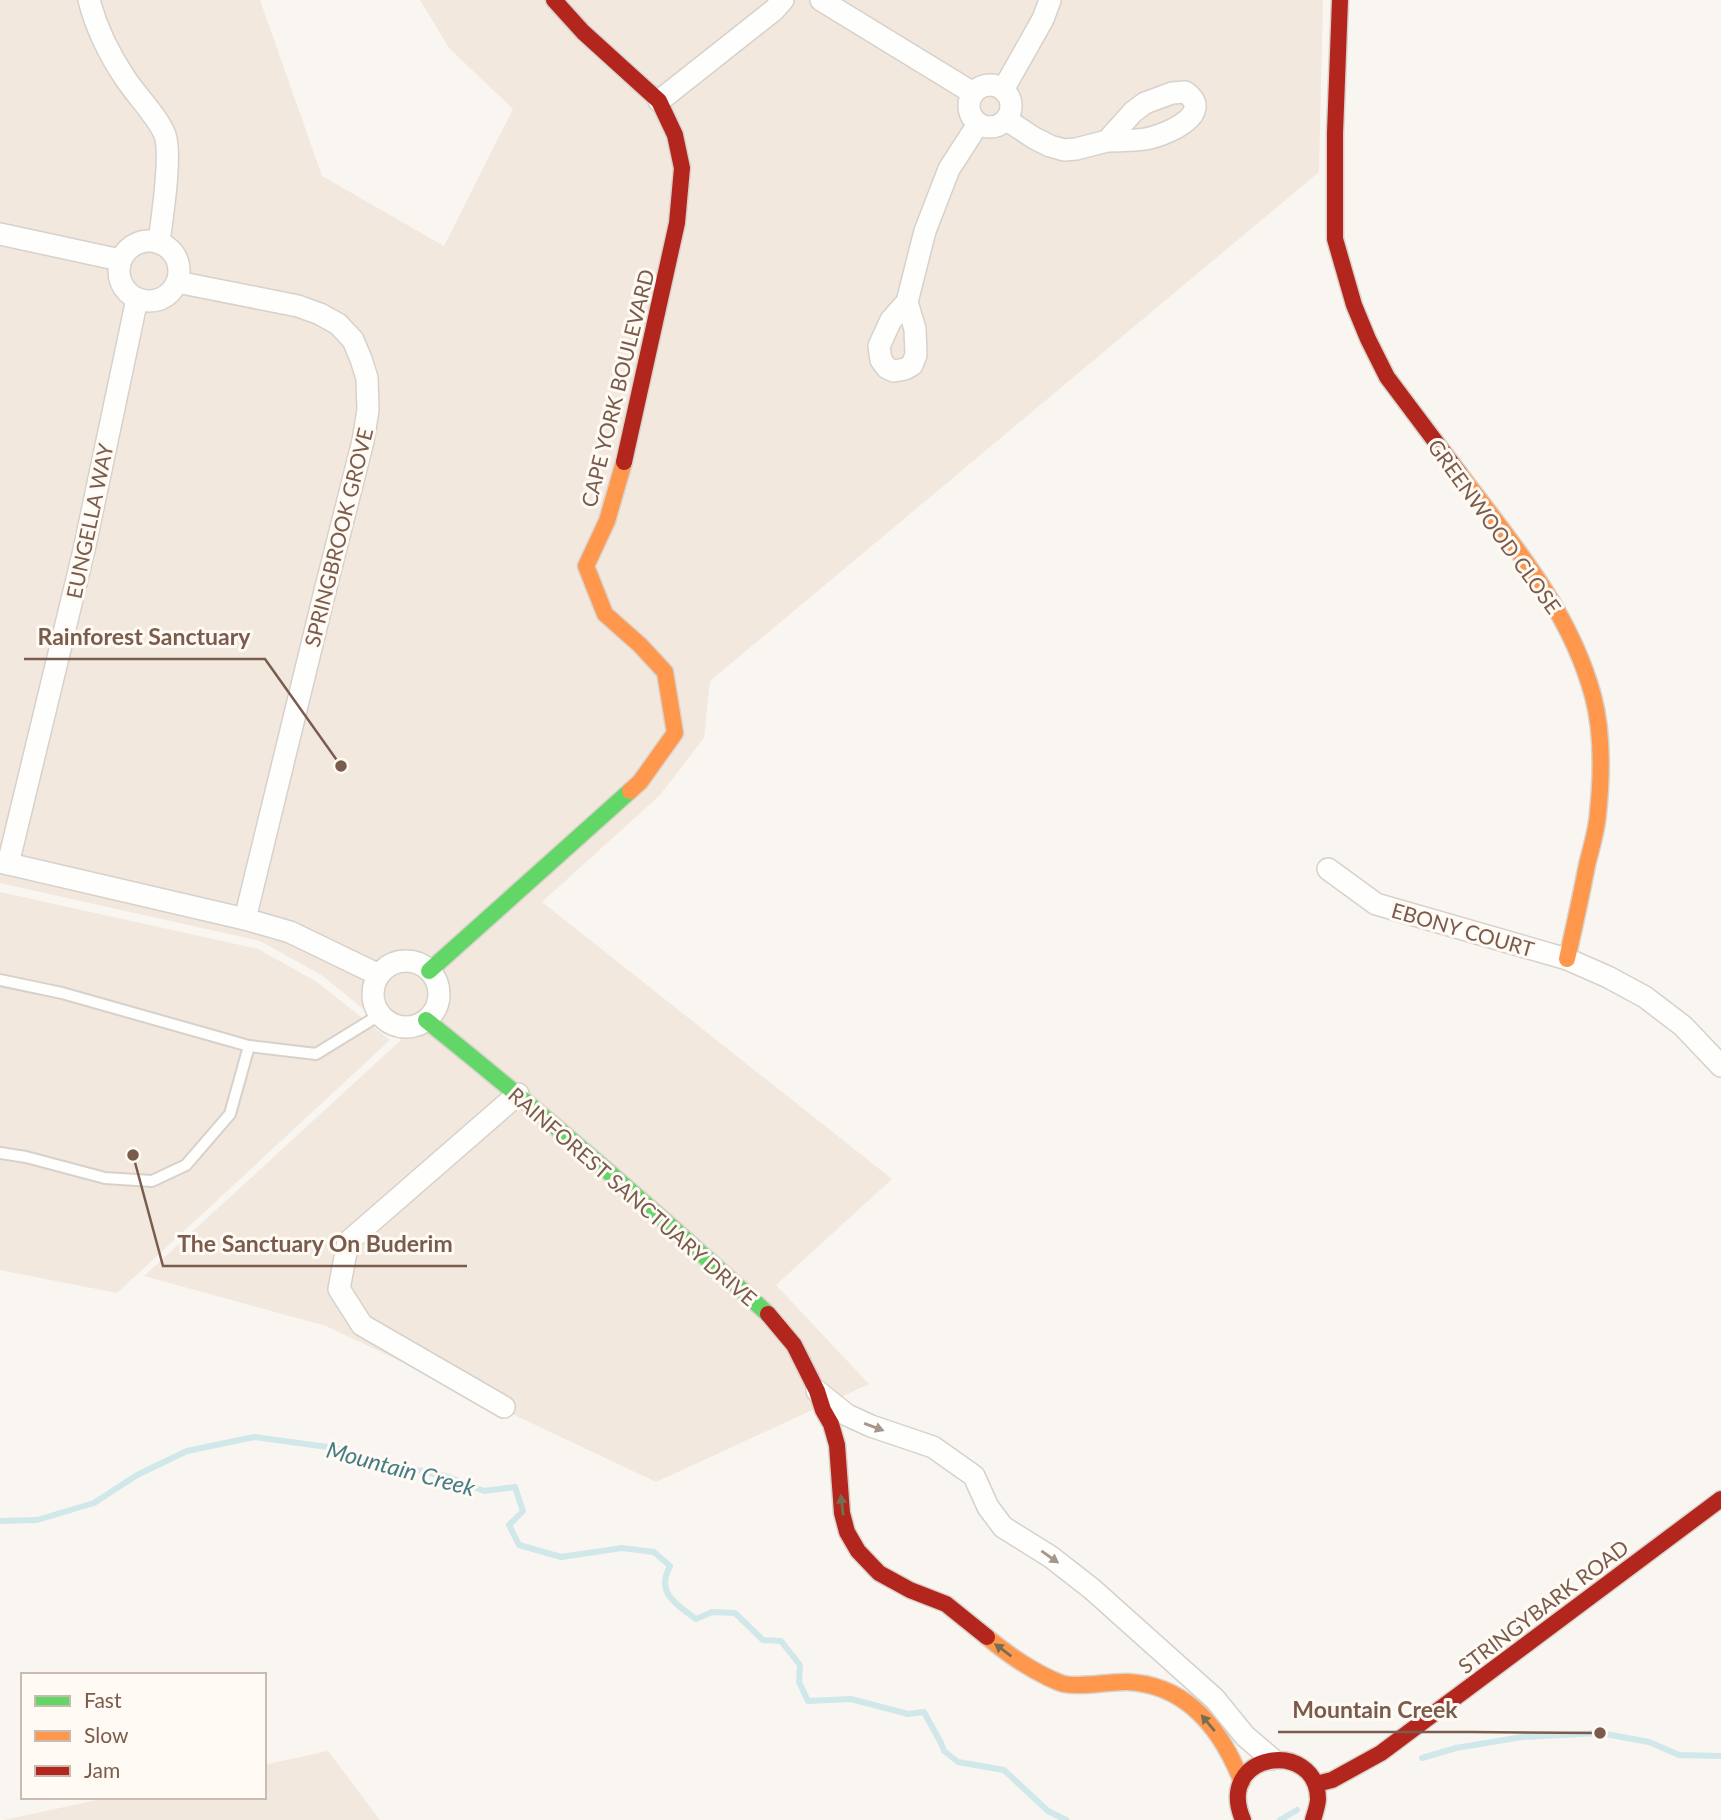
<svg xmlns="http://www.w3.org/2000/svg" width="1721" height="1820" font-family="Lato,sans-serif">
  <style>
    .residential { fill: #f2e8de }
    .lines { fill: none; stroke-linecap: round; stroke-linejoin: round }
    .stream { stroke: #d0e8ea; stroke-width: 6 }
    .lane-casing { stroke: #d7d1cb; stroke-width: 14 }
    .street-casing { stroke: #d7d1cb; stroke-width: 24 }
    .fast-casing { stroke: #d9d2cb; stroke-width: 19 }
    .slow-casing { stroke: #d9d2cb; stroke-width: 19 }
    .jam-casing { stroke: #d9d2cb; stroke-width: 19 }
    .lane { stroke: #fefefd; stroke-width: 10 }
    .street { stroke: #fefefd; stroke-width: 21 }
    .fast { stroke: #63d668; stroke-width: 16 }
    .slow { stroke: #ff974d; stroke-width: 16 }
    .jam { stroke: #b3261e; stroke-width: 16 }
    .oneway { fill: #a8958b }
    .oneway2 { fill: #776e51 }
    .labels { text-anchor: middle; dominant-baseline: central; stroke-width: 6; stroke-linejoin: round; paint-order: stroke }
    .street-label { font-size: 21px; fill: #7a5c4d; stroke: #fffaf3 }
    .water-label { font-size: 23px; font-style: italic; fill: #437c86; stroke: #fffaf3 }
    .leader { fill: none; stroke: #7a5c4d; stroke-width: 2.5 }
    .callout-dot { fill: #7a5c4d; stroke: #fffaf3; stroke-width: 2.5 }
    .callout-label { font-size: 23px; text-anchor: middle; font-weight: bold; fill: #7a5c4d; stroke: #fffaf3; stroke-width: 6; stroke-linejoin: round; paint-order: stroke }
  </style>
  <rect width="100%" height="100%" fill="#f9f5f0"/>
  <!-- residential -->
  <g class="residential">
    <polygon points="0,0 260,0 322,176 444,246 513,109 449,48 420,0 1323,0 1319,172 710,681 704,738 660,795 542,902 892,1179 776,1285 869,1384 656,1482 326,1326 144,1276 401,1040 323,976 260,941 0,883"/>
    <polygon points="0,892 258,949 317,982 390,1040 117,1293 0,1270"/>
    <polygon points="328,1751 380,1820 4,1820 111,1797 264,1797 264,1765"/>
  </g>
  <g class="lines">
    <!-- stream -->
    <g class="stream">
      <path d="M0,1521L37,1520L94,1503L137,1475L187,1451L254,1437L335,1448L394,1465L449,1477L484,1491L515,1487L523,1511L509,1525L519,1545L561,1557L622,1548L654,1552L670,1566C655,1593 677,1605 696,1619L712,1612L735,1613L763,1640L781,1641L800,1665L799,1682L808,1701L851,1699L908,1714L924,1712L941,1743L944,1751L958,1762L1004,1770L1048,1811L1066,1820"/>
      <polyline points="1422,1758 1456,1748 1522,1737 1600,1733 1649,1742 1679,1755 1721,1756"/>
      <polyline points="1280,1820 1297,1810"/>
    </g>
    <!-- lane casing -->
    <g class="lane-casing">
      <g id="lane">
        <polyline points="0,980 62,993 249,1046 316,1054 381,1014"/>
        <polyline points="0,1153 26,1157 105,1178 152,1181 186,1165 230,1114 249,1046"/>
      </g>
    </g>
    <!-- street casing -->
    <g class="street-casing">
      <g id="street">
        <path d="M89,0C96,27 109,54 125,78C136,95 158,117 165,135C172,156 162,218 159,242"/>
        <polyline points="821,0 973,93"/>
        <circle cx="990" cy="106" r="21"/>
        <polyline points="1003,90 1043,19 1050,0"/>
        <polyline points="659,101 774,10 783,0"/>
        <path d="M1007,120L1034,138L1050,146L1064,150L1076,149L1107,141L1133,112L1145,103L1172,93L1185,92C1217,114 1164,136 1145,139C1132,141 1119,141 1107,141"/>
        <polyline points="0,234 120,260"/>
        <circle cx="149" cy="271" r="30"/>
        <polyline points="177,282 298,306 320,314 338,324 353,340 361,359 367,378 368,410 363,441 324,595 245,919"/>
        <polyline points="907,302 915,329 916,355 912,365 905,369 894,371 887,368 881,360 879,346 891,320 907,302 925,231 949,169 978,124"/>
        <polyline points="0,862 245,919 290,932 379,975"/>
        <polyline points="8,864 84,550 137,299"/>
        <polyline points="1328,869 1376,904 1567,959 1608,977 1645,997 1683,1026 1721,1066"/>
        <circle cx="406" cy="994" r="33"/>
        <polyline points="817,1391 847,1415 871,1426 933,1447 974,1476 988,1507 1003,1527 1051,1557 1092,1589 1215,1699 1245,1736 1272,1759"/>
        <polyline points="504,1407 362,1325 339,1289 348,1242 518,1094"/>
      </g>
    </g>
    <!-- fast casing -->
    <g class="fast-casing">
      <g id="fast">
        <polyline points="429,971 630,791"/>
        <path d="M426,1020C543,1114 657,1212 768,1314"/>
      </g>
    </g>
    <!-- slow casing -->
    <g class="slow-casing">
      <g id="slow">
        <polyline points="624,462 607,521 586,566 605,614 640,645 665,672 675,733 640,782 630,791"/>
        <path d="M1459,473C1511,542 1570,610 1593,696C1603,733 1602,774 1598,813C1597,830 1591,848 1587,865C1581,896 1574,928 1567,959"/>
        <path d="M987,1637C1006,1653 1026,1667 1049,1678C1054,1680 1059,1683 1064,1684C1085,1688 1107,1681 1128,1682C1188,1685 1222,1731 1242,1782"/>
      </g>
    </g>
    <!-- jam casing -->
    <g class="jam-casing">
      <g id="jam">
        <polyline points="554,0 583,32 659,101 675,135 682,168 677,223 624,462"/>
        <polyline points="1340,0 1335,133 1335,239 1354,305 1368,339 1387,377 1459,473"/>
        <polyline points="768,1314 794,1345 817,1391 823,1410 831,1424 837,1445 842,1513 847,1532 858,1551 879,1573 910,1590 946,1604 987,1637"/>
        <polyline points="1316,1784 1332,1780 1381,1753 1721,1499"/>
        <path d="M1243,1820C1214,1752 1317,1738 1318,1799C1318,1805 1315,1813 1313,1820"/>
      </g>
    </g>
    <!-- lane -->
    <use href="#lane" class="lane"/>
    <!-- street -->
    <use href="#street" class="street"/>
    <!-- fast -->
    <use href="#fast" class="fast"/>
    <!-- slow -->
    <use href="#slow" class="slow"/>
    <!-- jam -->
    <use href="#jam" class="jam"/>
  </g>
  <!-- one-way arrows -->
  <defs><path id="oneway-solid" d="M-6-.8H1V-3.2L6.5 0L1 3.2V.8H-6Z" transform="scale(1.75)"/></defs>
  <g class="oneway">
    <use href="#oneway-solid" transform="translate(874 1427) rotate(20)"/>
    <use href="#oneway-solid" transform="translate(1050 1557) rotate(35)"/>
  </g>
  <g class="oneway2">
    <use href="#oneway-solid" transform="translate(842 1505) rotate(-97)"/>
    <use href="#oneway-solid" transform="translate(1003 1650) rotate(-143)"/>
    <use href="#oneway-solid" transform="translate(1208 1723) rotate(-130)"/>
  </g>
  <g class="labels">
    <!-- street labels -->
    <g class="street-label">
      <text transform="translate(617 388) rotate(-76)">CAPE YORK BOULEVARD</text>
      <text transform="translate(89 521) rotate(-78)">EUNGELLA WAY</text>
      <text transform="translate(1495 526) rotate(54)">GREENWOOD CLOSE</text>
      <text transform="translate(338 537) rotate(-76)">SPRINGBROOK GROVE</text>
      <text transform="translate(1463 929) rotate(16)">EBONY COURT</text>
      <text transform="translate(633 1196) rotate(41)">RAINFOREST SANCTUARY DRIVE</text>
      <text transform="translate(1543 1606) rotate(-37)">STRINGYBARK ROAD</text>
    </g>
    <!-- water labels -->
    <g class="water-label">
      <text transform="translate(401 1468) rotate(15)">Mountain Creek</text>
    </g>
  </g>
  <!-- callouts -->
  <path class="leader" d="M341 766L265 659H24M133 1155L163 1266H467M1600 1733L1472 1732H1278"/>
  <g class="callout-dot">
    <circle cx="341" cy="766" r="7"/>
    <circle cx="133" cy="1155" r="7"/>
    <circle cx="1600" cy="1733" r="7"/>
  </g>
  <g class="callout-label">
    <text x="144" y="645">Rainforest Sanctuary</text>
    <text x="315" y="1252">The Sanctuary On Buderim</text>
    <text x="1375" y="1718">Mountain Creek</text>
  </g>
  <!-- legend -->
  <rect x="21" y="1673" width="245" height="126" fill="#fffaf3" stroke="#cabbb1" stroke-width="2"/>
  <rect x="35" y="1696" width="35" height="10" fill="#63d668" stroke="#cabbb1" stroke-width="2"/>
  <text x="84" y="1708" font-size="21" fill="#7a5c4d">Fast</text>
  <rect x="35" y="1731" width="35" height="10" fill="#ff974d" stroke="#cabbb1" stroke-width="2"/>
  <text x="84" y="1743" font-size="21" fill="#7a5c4d">Slow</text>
  <rect x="35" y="1766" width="35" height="10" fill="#b3261e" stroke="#cabbb1" stroke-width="2"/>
  <text x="84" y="1778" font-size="21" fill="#7a5c4d">Jam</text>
</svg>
